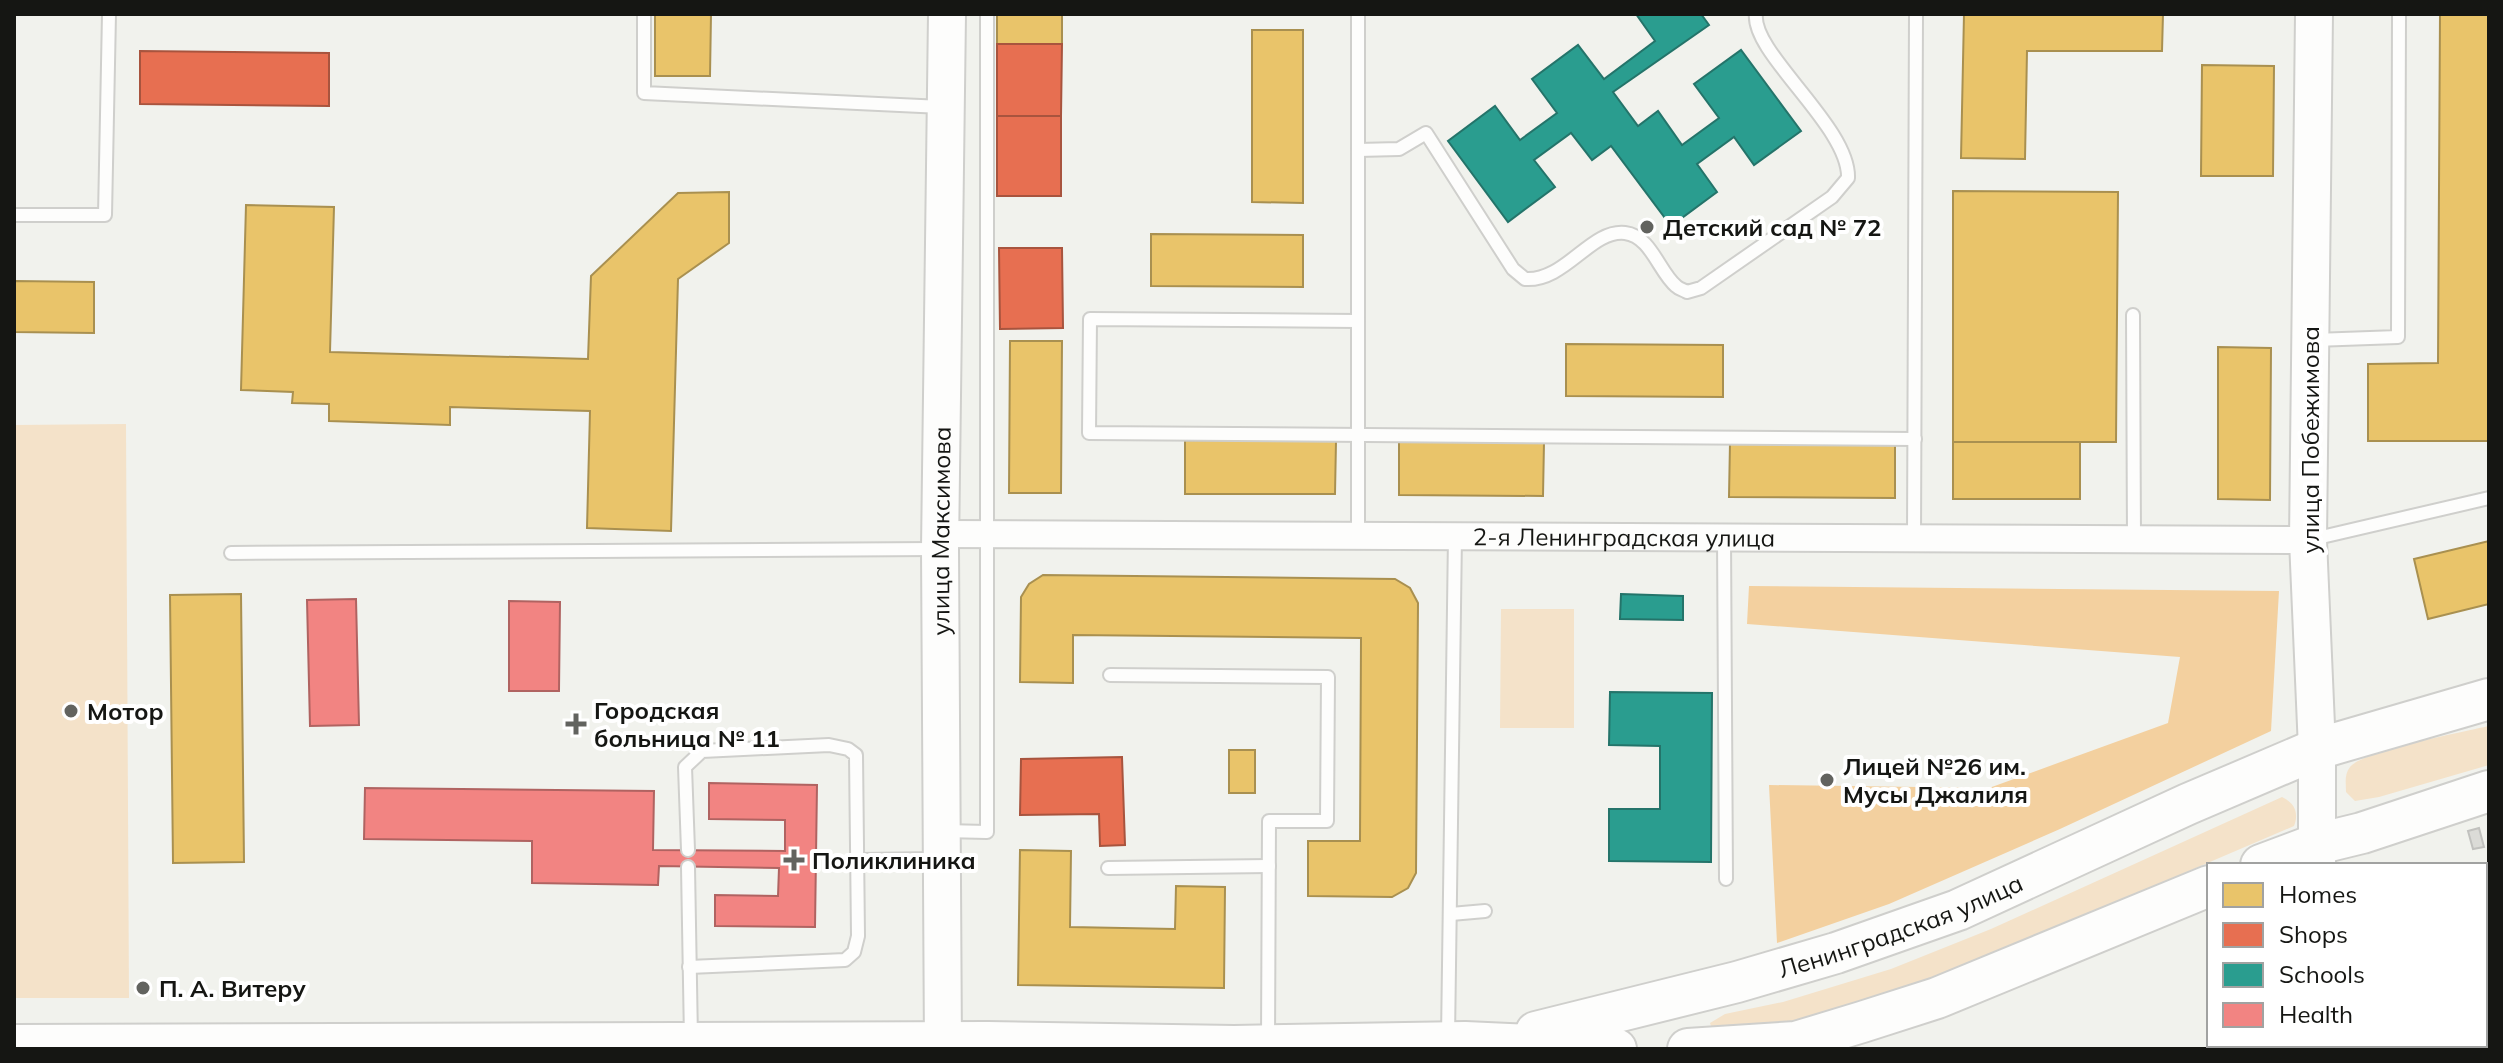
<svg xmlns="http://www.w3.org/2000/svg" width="2503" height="1063" font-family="Mulish,sans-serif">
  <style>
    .green { fill: #f4e2c9 }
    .forest { fill: #f3d09f }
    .homes { fill: #e9c46a; stroke: #a99050; stroke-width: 2 }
    .shops { fill: #e76f51; stroke: #a8543e; stroke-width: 2 }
    .schools { fill: #2a9d8f; stroke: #24746a; stroke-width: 2 }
    .health { fill: #f28482; stroke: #b06361; stroke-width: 2 }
    .building { fill: #dbdbd7; stroke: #c1c1be; stroke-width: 2 }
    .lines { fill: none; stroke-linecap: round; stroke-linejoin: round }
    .lane-casing { stroke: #cfcfcc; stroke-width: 16 }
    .street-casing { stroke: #cfcfcc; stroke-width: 30 }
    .secondary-casing { stroke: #cfcfcc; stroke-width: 40 }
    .primary-casing { stroke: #cfcfcc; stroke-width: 44 }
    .lane { stroke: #fdfdfc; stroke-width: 12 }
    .street { stroke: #fdfdfc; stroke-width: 26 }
    .secondary { stroke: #fdfdfc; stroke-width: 36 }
    .primary { stroke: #fdfdfc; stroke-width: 40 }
    .poi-dot { fill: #62635f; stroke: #fff; stroke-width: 3 }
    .labels { text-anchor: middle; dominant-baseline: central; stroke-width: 8; stroke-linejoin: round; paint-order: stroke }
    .poi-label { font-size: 24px; font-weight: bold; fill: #151613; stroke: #fff; text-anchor: start }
    .street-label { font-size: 24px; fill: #151613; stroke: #fff }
  </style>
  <rect width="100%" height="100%" fill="#f1f2ed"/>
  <!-- green -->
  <g class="green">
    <polygon points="126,424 129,998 14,998 14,425"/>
    <polygon points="1501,609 1574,609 1574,728 1500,728"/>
    <path d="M2489,726V765L2379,797L2355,801L2346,792C2346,783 2344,775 2350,767C2363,751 2463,732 2489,726Z"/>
    <path d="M2282,797C2295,803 2299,813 2294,826L1958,970L1810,1018L1729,1031L1712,1029L1710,1023L1725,1014L1783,1002L1891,969L1991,929Z"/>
  </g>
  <!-- forest -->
  <polygon class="forest" points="1749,586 2279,591 2271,731 2060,829 1889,904 1777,943 1769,785 1989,788 2168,723 2180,657 1747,624"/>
  <!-- homes -->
  <g class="homes">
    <polygon points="655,14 711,14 710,76 655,76"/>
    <rect x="997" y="14" width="65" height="30"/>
    <polygon points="1964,14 2163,14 2162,51 2027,51 2025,159 1961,158"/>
    <polygon points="2440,14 2489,14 2489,441 2368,441 2368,364 2438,363"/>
    <polygon points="1252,30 1303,30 1303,203 1252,202"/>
    <polygon points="2202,65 2274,66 2273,176 2201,176"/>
    <polygon points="1953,191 2118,192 2116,442 1953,442"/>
    <polygon points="729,192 729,243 678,279 671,531 587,528 590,411 450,407 450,425 329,421 329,404 292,403 293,392 241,390 246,205 334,207 330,352 588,359 591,276 678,193"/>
    <polygon points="1151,234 1303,235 1303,287 1151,286"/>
    <polygon points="14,281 94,282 94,333 14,332"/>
    <polygon points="1010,341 1062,341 1061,493 1009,493"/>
    <polygon points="1566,344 1723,345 1723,397 1566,396"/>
    <polygon points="2218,347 2271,348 2270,500 2218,499"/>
    <polygon points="1185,440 1336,441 1335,494 1185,494"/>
    <polygon points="1399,442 1544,442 1543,496 1399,495"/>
    <rect x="1953" y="442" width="127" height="57"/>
    <polygon points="1730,443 1895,444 1895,498 1729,497"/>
    <polygon points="2489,541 2489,604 2428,619 2414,559"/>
    <polygon points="1043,575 1395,579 1410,588 1418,603 1416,873 1408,888 1392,897 1308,896 1308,841 1360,841 1361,638 1073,635 1073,683 1020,682 1021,597 1029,584"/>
    <polygon points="241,594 244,862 173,863 170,595"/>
    <rect x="1229" y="750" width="26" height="43"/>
    <polygon points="1020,850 1071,851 1070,927 1175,929 1176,886 1225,887 1224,988 1018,985"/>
  </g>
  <!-- shops -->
  <g class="shops">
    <polygon points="997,44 1062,44 1061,116 997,116"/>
    <polygon points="140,51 329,53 329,106 140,104"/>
    <rect x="997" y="116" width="64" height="80"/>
    <polygon points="999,248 1062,248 1063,328 1000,329"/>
    <polygon points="1122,757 1125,845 1100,846 1099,814 1020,815 1021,759"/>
  </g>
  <!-- schools -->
  <g class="schools">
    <polygon points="1636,14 1701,14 1709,25 1613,92 1638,126 1658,111 1682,145 1719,118 1694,84 1741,50 1801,131 1754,165 1734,137 1697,164 1717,192 1671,226 1611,146 1592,160 1571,133 1534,160 1555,187 1508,222 1448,141 1495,106 1520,140 1557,113 1532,79 1578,45 1604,79 1655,41"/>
    <polygon points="1621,594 1683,596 1683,620 1620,619"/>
    <polygon points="1610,692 1712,693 1711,862 1609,861 1609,809 1660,809 1660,746 1609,745"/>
  </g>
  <!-- health -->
  <g class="health">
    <polygon points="356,599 359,725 310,726 307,600"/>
    <polygon points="509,601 560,602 559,691 509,691"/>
    <polygon points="709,783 817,785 815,927 715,926 715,895 778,896 779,868 659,866 658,885 532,883 532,841 364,839 365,788 654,791 653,850 785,851 785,820 709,819"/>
  </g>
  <!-- building -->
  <polygon class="building" points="2479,828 2484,847 2473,849 2468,831"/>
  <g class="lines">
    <!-- lane casing -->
    <g class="lane-casing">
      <g id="lane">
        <polyline points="644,14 644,93 942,107"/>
        <polyline points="1358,14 1358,535"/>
        <path d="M1358,150L1399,149L1426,133L1513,269L1525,279C1565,282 1591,229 1625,233C1651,236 1659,272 1676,286C1679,289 1684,290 1687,292L1701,288L1832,197L1848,178C1850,127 1751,53 1756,14"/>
        <polyline points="14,215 105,215 109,14"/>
        <polyline points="2133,315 2134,539"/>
        <polyline points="1358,321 1090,319 1089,433 1915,439"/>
        <polyline points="2314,340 2398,337 2399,14"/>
        <polyline points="1724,537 1726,879"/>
        <polyline points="1914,538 1916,14"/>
        <polyline points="2313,539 2489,498"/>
        <polyline points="231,553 936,549"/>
        <polyline points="1110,675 1328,677 1327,821 1269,821 1268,1042"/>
        <polyline points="944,831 987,832 987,14"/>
        <polyline points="688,850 685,767 702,751 829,745 848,749 856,755 858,936 854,952 845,960 689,967"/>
        <polyline points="859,860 939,859"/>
        <polyline points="688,867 691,1039"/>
        <polyline points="1108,868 1269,866"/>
        <polyline points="1451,914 1485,911"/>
        <polyline points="2485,931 2489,930"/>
        <polyline points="1448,1037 1455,536"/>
      </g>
    </g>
    <!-- street casing -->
    <g class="street-casing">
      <g id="street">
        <path id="s1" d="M940,534L2308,540"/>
      </g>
    </g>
    <!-- secondary casing -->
    <g class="secondary-casing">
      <g id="secondary">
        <polyline points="2314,14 2308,540 2317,749 2317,865"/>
        <path id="s2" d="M943,1049L940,549L947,14"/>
        <polyline points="2316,1049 2316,1045"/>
      </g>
    </g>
    <!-- primary casing -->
    <g class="primary-casing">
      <g id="primary">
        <polyline points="2261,865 2317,844 2362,833 2489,791"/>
        <path id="s3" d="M1536,1032L1737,982L1836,953L1958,910L2188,804L2317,749L2489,699"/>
        <polyline points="14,1045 988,1042 1234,1046 1465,1042 1616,1049"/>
        <polyline points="1688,1049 1796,1042 1862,1022 1937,998 2209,886"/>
      </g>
    </g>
    <!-- lane -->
    <use href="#lane" class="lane"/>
    <!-- street -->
    <use href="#street" class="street"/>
    <!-- secondary -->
    <use href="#secondary" class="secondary"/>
    <!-- primary -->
    <use href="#primary" class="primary"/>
  </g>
  <!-- markers -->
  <g class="poi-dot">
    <circle cx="1647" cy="227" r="8"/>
    <circle cx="71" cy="711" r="8"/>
    <path d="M572 712h8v8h8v8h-8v8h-8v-8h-8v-8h8z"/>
    <circle cx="1827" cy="780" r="8"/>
    <path d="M790 848h8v8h8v8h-8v8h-8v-8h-8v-8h8z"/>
    <circle cx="143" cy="988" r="8"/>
  </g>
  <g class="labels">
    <!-- poi labels -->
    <g class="poi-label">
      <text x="1663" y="227">Детский сад № 72</text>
      <text x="594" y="710">Городская<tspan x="594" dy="28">больница № 11</tspan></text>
      <text x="87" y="711">Мотор</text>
      <text x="1843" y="766">Лицей №26 им.<tspan x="1843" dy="28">Мусы Джалиля</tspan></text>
      <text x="812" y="860">Поликлиника</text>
      <text x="159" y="988">П. А. Витеру</text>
    </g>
    <!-- street labels -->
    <g class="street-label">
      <text transform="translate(2310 440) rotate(-90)">улица Побежимова</text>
      <text stroke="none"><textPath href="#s2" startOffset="518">улица Максимова</textPath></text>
      <text stroke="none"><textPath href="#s1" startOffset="684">2-я Ленинградская улица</textPath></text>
      <text stroke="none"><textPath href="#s3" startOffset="380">Ленинградская улица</textPath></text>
    </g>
  </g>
  <!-- border -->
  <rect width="2503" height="1063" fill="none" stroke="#151613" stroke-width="32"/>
  <!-- legend -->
  <rect x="2207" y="863" width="280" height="184" fill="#ffffff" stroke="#a1a2a1" stroke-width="2"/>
  <rect x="2223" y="883" width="40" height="24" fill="#e9c46a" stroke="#a1a2a1" stroke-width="2"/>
  <text x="2279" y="903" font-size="24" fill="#151613">Homes</text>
  <rect x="2223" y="923" width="40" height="24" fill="#e76f51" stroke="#a1a2a1" stroke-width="2"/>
  <text x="2279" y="943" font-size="24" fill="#151613">Shops</text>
  <rect x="2223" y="963" width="40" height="24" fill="#2a9d8f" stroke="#a1a2a1" stroke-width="2"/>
  <text x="2279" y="983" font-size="24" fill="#151613">Schools</text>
  <rect x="2223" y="1003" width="40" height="24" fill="#f28482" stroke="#a1a2a1" stroke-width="2"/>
  <text x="2279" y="1023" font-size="24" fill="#151613">Health</text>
</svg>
